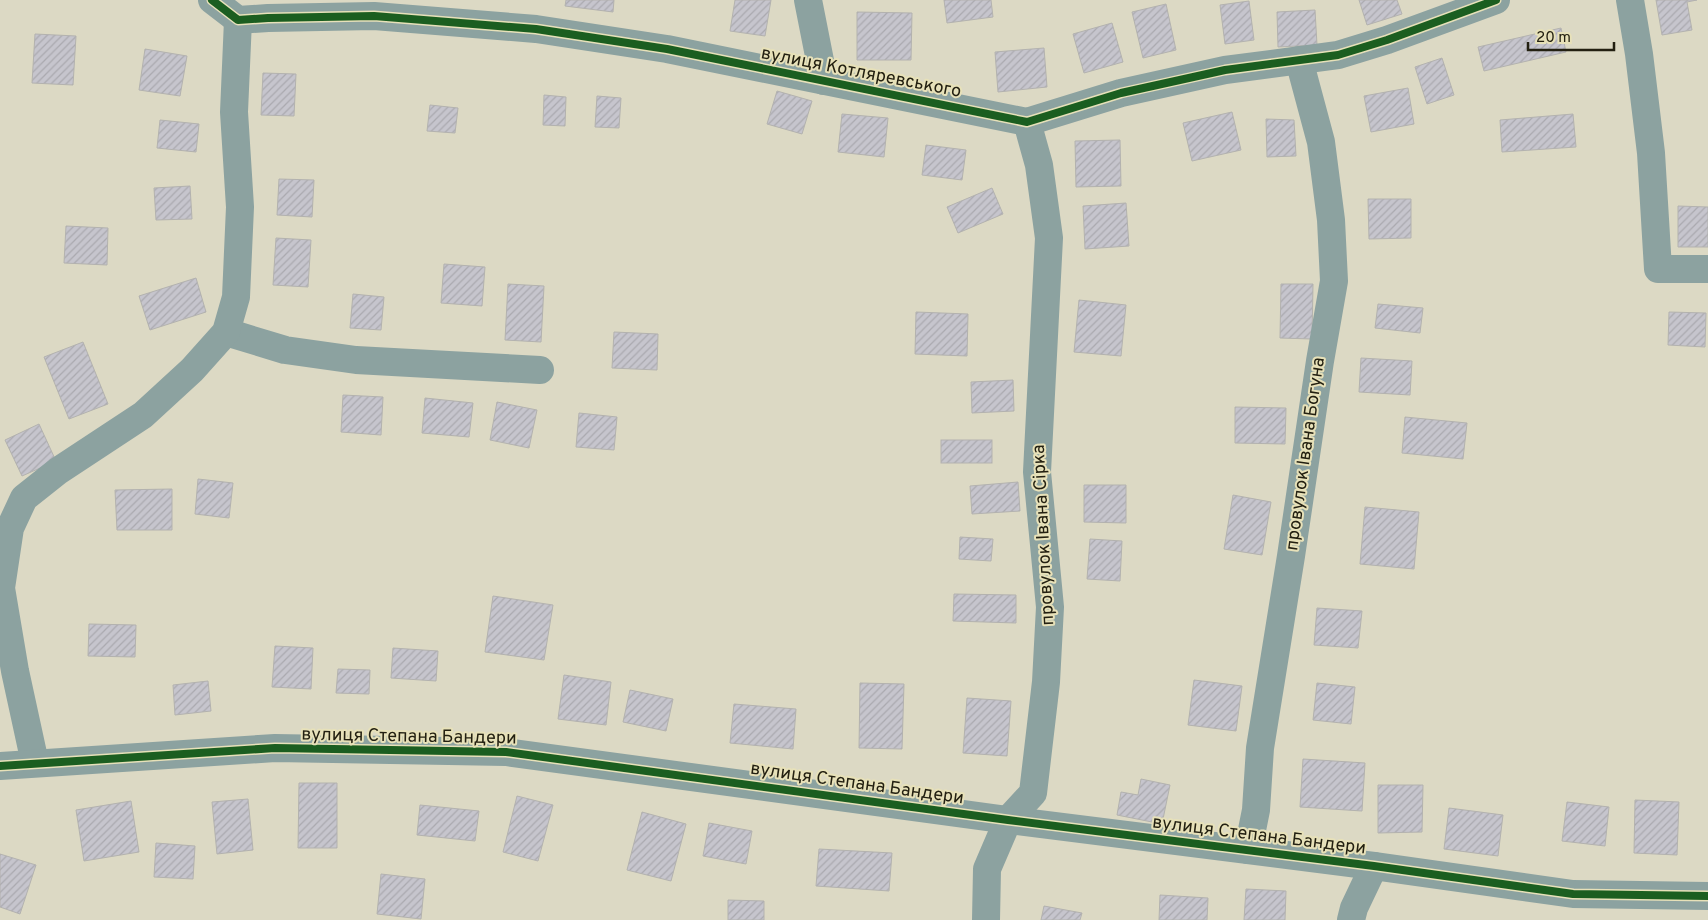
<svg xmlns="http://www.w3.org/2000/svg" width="1708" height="920" font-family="Overpass,sans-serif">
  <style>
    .building { fill: url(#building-hatch); stroke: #b3b2af }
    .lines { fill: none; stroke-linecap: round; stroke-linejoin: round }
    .minor { stroke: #8ca2a0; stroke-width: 28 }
    .cycleway-casing { stroke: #e7e1b9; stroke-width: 11 }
    .cycleway { stroke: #1b5e20; stroke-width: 8 }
    .labels { text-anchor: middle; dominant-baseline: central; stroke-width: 4; stroke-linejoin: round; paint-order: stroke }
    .street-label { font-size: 18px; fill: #232011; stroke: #e7e1b9 }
  </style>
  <defs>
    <pattern id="building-hatch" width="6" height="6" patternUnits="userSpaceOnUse" patternTransform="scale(1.25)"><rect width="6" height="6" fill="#c6c5cd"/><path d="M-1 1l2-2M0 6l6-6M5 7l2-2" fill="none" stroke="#aaa9af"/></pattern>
  </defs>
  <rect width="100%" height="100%" fill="#dcd9c4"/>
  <!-- building -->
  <g class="building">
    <polygon points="566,0 614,0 613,12 565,6"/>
    <polygon points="735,0 771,0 765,36 730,31"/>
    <polygon points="944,0 991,0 993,17 947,23"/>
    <polygon points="1359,0 1397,0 1402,14 1367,25"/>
    <polygon points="1656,0 1697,0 1687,2 1692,30 1662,35"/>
    <polygon points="1249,1 1254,40 1225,44 1220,5"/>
    <polygon points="1166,4 1176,50 1143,58 1132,12"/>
    <polygon points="1315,10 1317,45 1278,47 1277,12"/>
    <polygon points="857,12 912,13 911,60 857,60"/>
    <polygon points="1112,23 1123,62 1084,73 1073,34"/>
    <polygon points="1561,28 1566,52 1484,71 1478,47"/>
    <polygon points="35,34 76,36 73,85 32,83"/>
    <polygon points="1044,48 1047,87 998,92 995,52"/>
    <polygon points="145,49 187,56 180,96 139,90"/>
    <polygon points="1442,58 1454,95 1427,104 1415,67"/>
    <polygon points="263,73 296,74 294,116 261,115"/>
    <polygon points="1408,88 1414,124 1371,132 1364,96"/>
    <polygon points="777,91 812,101 802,134 767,124"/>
    <polygon points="544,95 566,97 565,126 543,125"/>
    <polygon points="597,96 621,98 619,128 595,127"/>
    <polygon points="430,105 458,108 455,133 427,131"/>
    <polygon points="1232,112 1241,150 1192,161 1183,123"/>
    <polygon points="842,114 888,118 884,157 838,152"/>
    <polygon points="1573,114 1576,147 1502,152 1500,120"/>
    <polygon points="1266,119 1294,120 1296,156 1267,157"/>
    <polygon points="160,120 199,124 196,152 157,148"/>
    <polygon points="1120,140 1121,186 1076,187 1075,141"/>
    <polygon points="926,145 966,150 962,180 922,175"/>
    <polygon points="279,179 314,180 312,217 277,215"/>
    <polygon points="190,186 192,219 156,220 154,188"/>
    <polygon points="992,188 1003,214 958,233 947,207"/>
    <polygon points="1368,199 1411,199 1411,238 1369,239"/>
    <polygon points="1126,203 1129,246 1085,249 1083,206"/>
    <polygon points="1678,206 1708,207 1708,247 1678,247"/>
    <polygon points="66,226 108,228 107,265 64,263"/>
    <polygon points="276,238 311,240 308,287 273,285"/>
    <polygon points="444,264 485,267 482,306 441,303"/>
    <polygon points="196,278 206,312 150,330 139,296"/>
    <polygon points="508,284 544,286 541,342 505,340"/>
    <polygon points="1281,284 1313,284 1312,339 1280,338"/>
    <polygon points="353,294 384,297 381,330 350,328"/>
    <polygon points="1079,300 1126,305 1121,356 1074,352"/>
    <polygon points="1378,304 1423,308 1420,333 1375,328"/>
    <polygon points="916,312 968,314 967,356 915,354"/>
    <polygon points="1669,312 1706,313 1705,347 1668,345"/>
    <polygon points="614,332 658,334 657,370 612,368"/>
    <polygon points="83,342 108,404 69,419 44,357"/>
    <polygon points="1361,358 1412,361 1410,395 1359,392"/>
    <polygon points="1013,380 1014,411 972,413 971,382"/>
    <polygon points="343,395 383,397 381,435 341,432"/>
    <polygon points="425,398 473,403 469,437 422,433"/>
    <polygon points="497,402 537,410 529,448 490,440"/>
    <polygon points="1235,407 1286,408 1285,444 1235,443"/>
    <polygon points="579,413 617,417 614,450 576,447"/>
    <polygon points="1405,417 1467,423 1463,459 1402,453"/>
    <polygon points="39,424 56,461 22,476 5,440"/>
    <rect x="941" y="440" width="51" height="23"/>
    <polygon points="198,479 233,483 229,518 195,514"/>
    <polygon points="1018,482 1020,511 972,514 970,486"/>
    <polygon points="1084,485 1126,485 1126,523 1084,522"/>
    <polygon points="172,489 172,530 117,530 115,490"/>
    <polygon points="1233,495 1271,502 1262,555 1224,549"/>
    <polygon points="1365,507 1419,512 1414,569 1360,564"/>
    <polygon points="960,537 993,539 991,561 959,559"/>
    <polygon points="1090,539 1122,541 1120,581 1087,579"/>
    <polygon points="954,594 1016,595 1016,623 953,621"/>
    <polygon points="493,596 553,605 544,660 485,652"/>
    <polygon points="1317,608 1362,611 1358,648 1314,645"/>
    <polygon points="89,624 136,625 135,657 88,656"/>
    <polygon points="275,646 313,648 311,689 272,687"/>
    <polygon points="393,648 438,651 436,681 391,678"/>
    <polygon points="338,669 370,670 369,694 336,693"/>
    <polygon points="564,675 611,682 606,725 558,719"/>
    <polygon points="1194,680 1242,686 1236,731 1188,725"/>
    <polygon points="208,681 211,711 175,715 173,685"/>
    <polygon points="860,683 904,684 902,749 859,748"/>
    <polygon points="1317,683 1355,687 1351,724 1313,720"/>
    <polygon points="630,690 673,699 666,731 623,722"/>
    <polygon points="967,698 1011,701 1007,756 963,753"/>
    <polygon points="734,704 796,709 793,749 730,743"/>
    <polygon points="1303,759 1365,763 1362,811 1300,807"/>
    <polygon points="1141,779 1170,785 1162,824 1117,815 1121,792 1138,795"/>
    <polygon points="299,783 337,783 337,848 298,848"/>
    <polygon points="1378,785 1423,785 1422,832 1378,833"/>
    <polygon points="517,796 553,805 538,861 503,852"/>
    <polygon points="248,799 253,850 217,854 212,802"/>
    <polygon points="1635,800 1679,802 1677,855 1634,853"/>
    <polygon points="131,801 139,852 84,861 76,810"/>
    <polygon points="1567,802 1609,807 1605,846 1562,841"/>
    <polygon points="420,805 479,811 475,841 417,835"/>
    <polygon points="1449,808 1503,815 1498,856 1444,849"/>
    <polygon points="642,812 686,824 671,881 627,870"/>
    <polygon points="709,823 752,831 746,864 703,856"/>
    <polygon points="156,843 195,846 193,879 154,877"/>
    <polygon points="819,849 892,853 889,891 816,886"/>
    <polygon points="0,854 36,865 20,914 0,907"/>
    <polygon points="381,874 425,879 421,919 377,914"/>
    <polygon points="1246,889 1286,891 1285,920 1244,920"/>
    <polygon points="1160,895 1208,898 1207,920 1159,920"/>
    <polygon points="728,900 764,901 764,920 728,920"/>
    <polygon points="1044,906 1082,913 1080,920 1041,920"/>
  </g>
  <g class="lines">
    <!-- minor -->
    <g class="minor">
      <polyline points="212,0 238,20 268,18 374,16 536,29 667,49 1027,122 1121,93 1225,70 1338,55 1387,40 1496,0"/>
      <polyline points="808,0 824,81"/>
      <polyline points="1630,0 1639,54 1651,153 1658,269 1708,269"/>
      <polyline points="226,332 285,350 356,360 540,370"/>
      <polyline points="35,763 15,671 1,588 10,528 24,498 58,471 143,415 192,370 226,332 236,297 240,207 234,112 238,20"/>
      <polyline points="0,766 275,748 506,752 1008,820 1374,866 1573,894 1708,896"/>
      <polyline points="1248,850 1256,810 1260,748 1291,556 1320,361 1334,281 1331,220 1321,142 1299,60"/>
      <polyline points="986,920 987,869 1008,820 1033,793 1046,682 1050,607 1037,472 1049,238 1039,165 1027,122"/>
      <polyline points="1351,920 1354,908 1374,866"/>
    </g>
    <!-- cycleway casing -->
    <g class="cycleway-casing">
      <g id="cycleway">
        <polyline points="212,0 238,20 268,18 374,16 536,29 667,49 1027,122 1121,93 1225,70 1338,55 1387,40 1496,0"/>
        <polyline points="0,766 275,748 506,752 1008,820 1374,866 1573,894 1708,896"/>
      </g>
    </g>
    <!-- cycleway -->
    <use href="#cycleway" class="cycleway"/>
  </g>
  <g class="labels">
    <!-- street labels -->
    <g class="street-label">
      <text transform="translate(861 73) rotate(11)">вулиця Котляревського</text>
      <text transform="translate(1306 454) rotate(-82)">провулок Івана Богуна</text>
      <text transform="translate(1044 535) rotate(-93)">провулок Івана Сірка</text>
      <text transform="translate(409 737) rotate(1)">вулиця Степана Бандери</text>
      <text transform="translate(857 784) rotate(8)">вулиця Степана Бандери</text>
      <text transform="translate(1259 836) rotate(7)">вулиця Степана Бандери</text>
    </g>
  </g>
  <!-- scale -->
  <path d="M1528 42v8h86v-8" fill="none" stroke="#232011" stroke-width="2.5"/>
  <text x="1536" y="42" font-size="15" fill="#232011" stroke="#e7e1b9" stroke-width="4" paint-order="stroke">20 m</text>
</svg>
